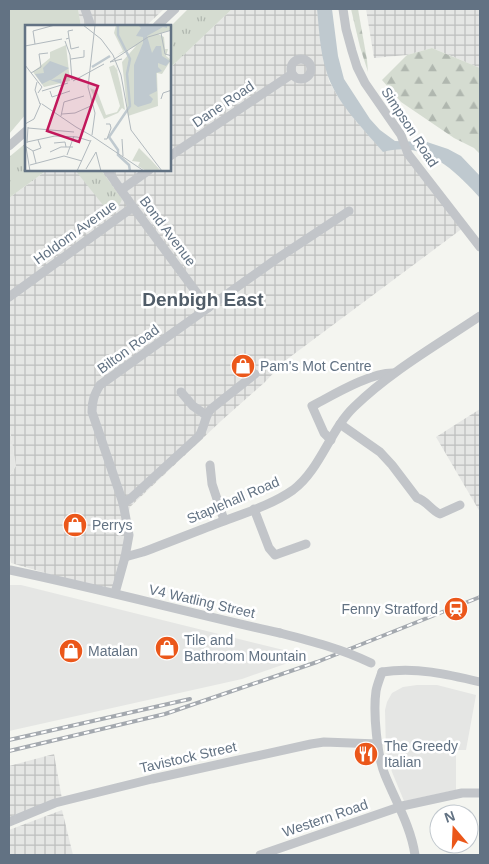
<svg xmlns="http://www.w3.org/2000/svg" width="489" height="864" font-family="Arial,sans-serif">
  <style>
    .built { fill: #e5e6e4 }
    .industrial { fill: url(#industrial-grid) }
    .grass { fill: url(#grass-tufts) }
    .forest { fill: url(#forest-firs) }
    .park { fill: #d5dcd1 }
    .water { fill: #bfc9cf }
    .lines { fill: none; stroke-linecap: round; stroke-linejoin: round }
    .minor { stroke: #c2c5c9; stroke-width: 9 }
    .rail-casing { stroke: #a4a9af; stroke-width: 4 }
    .rail { stroke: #fff; stroke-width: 2; stroke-dasharray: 5.5; stroke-linecap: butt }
    .minor-bridge { stroke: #c2c5c9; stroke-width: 9 }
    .labels { text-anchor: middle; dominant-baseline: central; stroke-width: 5; stroke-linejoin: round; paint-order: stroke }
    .street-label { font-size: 14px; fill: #627283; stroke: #fff }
    .poi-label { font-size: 14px; fill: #627283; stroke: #fff; text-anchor: start }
    .district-label { font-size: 19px; font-weight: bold; fill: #505c68; stroke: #fff }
    .inset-river { fill: none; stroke: #bfc9cf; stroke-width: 2.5 }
    .inset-road { fill: none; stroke: #b1b9be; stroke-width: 1 }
    .view { fill: #c2185b; fill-opacity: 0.15; stroke: #c2185b; stroke-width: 2.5 }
    .inset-edge { fill: none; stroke: #627283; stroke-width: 2.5 }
  </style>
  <defs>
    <pattern id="industrial-grid" width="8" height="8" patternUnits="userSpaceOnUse" patternTransform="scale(1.25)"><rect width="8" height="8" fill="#e5e6e4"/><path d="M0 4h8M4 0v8" fill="none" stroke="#bdbfbe"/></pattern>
    <pattern id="grass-tufts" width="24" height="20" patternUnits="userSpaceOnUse" patternTransform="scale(1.25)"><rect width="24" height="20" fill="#d5dcd1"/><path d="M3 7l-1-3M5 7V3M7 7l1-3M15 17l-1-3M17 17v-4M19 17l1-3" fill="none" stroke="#b0b7af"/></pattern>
    <pattern id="forest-firs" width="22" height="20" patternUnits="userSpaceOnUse" patternTransform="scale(1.25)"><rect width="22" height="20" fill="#d5dcd1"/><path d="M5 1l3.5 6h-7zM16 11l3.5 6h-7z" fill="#b0b7af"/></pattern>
  </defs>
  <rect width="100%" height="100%" fill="#f4f5f0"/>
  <!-- built -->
  <g class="built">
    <polygon points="9,423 16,466 9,477"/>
    <polygon points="9,585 21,585 308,656 242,679 9,731"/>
    <polygon points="417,685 437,685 476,695 466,750 456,750 456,790 404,801 392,772 386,752 385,710 387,702 392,693 403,687"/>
  </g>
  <!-- industrial -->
  <g class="industrial">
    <polygon points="78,9 164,9 146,26 81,26"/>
    <polygon points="232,9 317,9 322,48 329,81 337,95 356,121 383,151 393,149 404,149 463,228 286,360 264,383 221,421 130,507 115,593 11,563 9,551 9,477 16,466 9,423 9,198 47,170 170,170 170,68"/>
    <polygon points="366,9 480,9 480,68 432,48 407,55 374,58"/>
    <polygon points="480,409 480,512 436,437"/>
    <polygon points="54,754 62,799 9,817 9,766"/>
    <polygon points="62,810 73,855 9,855 9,830"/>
  </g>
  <!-- grass -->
  <g class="grass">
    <polygon points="188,9 232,9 170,68 170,27"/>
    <polygon points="26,143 26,170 47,170 9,198 9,157"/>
    <polygon points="75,170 101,170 122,199 118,209 111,215"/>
  </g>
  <!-- forest -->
  <g class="forest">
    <polygon points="351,9 358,9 367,60 368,72 360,47"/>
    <polygon points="432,48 480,68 480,154 474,148 454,138 401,102 382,80 407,55"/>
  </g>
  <!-- park -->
  <polygon class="park" points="9,9 78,9 81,26 26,26 26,114 9,134"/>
  <!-- water -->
  <path class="water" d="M317,9H332L338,56L344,79L370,119L380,130L395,141L427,142L448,149L461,156L480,176V198C455,170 424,140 383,152C362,127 335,102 326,70C320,51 319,29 317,9Z"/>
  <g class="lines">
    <!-- minor -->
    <g class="minor">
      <polyline points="85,9 91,26"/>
      <polyline points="343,9 346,29 352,51 357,67 365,83 401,135 408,154 480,247"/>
      <polyline points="157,26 175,9"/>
      <circle cx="301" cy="69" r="10"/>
      <polyline points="9,146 26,131"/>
      <polyline points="170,156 292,74"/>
      <polyline points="107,170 133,207 208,308"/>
      <polyline points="121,190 149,170"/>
      <polyline points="9,297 133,207"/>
      <polyline points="181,392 193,406 206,415"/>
      <path d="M340,424L380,452L392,465L417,498C426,500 431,510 440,514L460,505"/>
      <path d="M331,440L324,433L312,406C333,395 371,372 394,373"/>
      <polyline points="210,465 212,484 224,520"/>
      <path d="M123,503L130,499L199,436C205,427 204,417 211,409L255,374"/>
      <polyline points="254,509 269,548 275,555 306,544"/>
      <path d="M125,557L143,552C170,542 197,531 224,521C248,512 273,504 293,490C320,470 330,430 354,407C391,371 437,345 480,316"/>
      <path d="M10,570C101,589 190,613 280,633"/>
      <path d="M115,593L125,557L129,535L123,503L92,412C92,401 94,395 100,385L275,260L349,211"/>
      <path d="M382,672C380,678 377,685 376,691C373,712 377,756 385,775C396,802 411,827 415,855"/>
      <path d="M382,672C416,667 447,674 480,682"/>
      <polyline points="9,822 55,803 152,779 311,744 324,742 378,744"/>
      <polyline points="260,855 402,806 462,793 480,793"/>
    </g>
    <!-- rail casing -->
    <g class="rail-casing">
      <g id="rail">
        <polyline points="9,740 190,699"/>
        <polyline points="9,751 165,714 317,662 480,597"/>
      </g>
    </g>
    <!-- rail -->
    <use href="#rail" class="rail"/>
    <!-- minor-bridge -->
    <path class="minor-bridge" d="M280,633C311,641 342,649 371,663"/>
  </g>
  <!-- icons -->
  <defs>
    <g id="shop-disc" transform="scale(1.25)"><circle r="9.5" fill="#eb571a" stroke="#fff"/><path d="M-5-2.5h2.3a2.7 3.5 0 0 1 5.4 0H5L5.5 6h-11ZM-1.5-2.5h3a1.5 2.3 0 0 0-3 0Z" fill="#fff"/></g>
    <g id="station-disc" transform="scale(1.25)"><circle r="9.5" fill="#eb571a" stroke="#fff"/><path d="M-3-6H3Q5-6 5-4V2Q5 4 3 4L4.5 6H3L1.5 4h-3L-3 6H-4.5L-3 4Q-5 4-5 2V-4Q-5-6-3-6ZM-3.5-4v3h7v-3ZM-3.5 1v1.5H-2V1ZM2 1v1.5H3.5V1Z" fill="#fff"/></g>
    <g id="restaurant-disc" transform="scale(1.25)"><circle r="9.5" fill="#eb571a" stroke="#fff"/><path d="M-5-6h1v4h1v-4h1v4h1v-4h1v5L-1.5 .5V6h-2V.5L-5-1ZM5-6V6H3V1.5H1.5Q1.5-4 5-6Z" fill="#fff"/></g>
  </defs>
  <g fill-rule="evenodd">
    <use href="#shop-disc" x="243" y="366"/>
    <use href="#shop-disc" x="75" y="525"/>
    <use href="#station-disc" x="456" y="609"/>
    <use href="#shop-disc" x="167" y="648"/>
    <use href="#shop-disc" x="71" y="651"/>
    <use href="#restaurant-disc" x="366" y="754"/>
  </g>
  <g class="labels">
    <!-- street labels -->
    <g class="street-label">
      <text transform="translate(223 104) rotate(-34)">Dane Road</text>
      <text transform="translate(410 127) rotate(57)">Simpson Road</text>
      <text transform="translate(168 231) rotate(53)">Bond Avenue</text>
      <text transform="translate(75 232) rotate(-36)">Holdom Avenue</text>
      <text transform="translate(128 349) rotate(-36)">Bilton Road</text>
      <text transform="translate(233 500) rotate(-23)">Staplehall Road</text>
      <text transform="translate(202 601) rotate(13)">V4 Watling Street</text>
      <text transform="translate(188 757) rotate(-13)">Tavistock Street</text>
      <text transform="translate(325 818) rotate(-19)">Western Road</text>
    </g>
    <!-- poi labels -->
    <g class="poi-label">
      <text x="260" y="366">Pam's Mot Centre</text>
      <text x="92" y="525">Perrys</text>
      <text x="438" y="609" text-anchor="end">Fenny Stratford</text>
      <text x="184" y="640">Tile and<tspan x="184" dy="16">Bathroom Mountain</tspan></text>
      <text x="88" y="651">Matalan</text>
      <text x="384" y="746">The Greedy<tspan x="384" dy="16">Italian</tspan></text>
    </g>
    <!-- district labels -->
    <g class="district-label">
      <text x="203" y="299">Denbigh East</text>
    </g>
  </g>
  <!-- overview -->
  <g transform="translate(25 25)">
    <rect width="146" height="146" fill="#f4f5f0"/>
    <path d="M114,123L126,135L136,146H121L113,141L115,137L107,136Z" fill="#d5dcd1"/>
    <path d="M90,37L96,62L100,85L97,83L93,88L79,94L65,63L72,66L81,90L92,87L95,81L84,42L89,40L93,47Z" fill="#d5dcd1"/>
    <path d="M91,0H146V5L133,9L139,12L140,24H143L141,31L146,35L137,49L132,48L133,81L103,91L97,37L111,21L92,30L98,26L89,8ZM41,20L45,56L19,62L8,47L25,33V27Z" fill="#d5dcd1"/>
    <path d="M113,0H142V3L138,2L122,11L127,28L131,21H136L137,31L145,36L141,41L133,38V42L137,46L131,48L132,66L124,70L128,74L126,78L113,82L109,79V40L118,18V12L111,11L116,3ZM25,36L44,43L26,55L36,54L37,59L25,55L17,59L10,49L19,48L18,43Z" fill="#bfc9cf"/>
    <path class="inset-river" d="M93,0V10L105,34L102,49L105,81L84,112L93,125V130L104,140L105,146M67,42L85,31"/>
    <path class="inset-road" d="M58,0L76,14L88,30L96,50L106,105L137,146M136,8L140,29L147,31M44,13L46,24L54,22M41,14L44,13L43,6L48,5M40,16L45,30L47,55M10,19L8,6L30,0M0,21L37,14M46,34L59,32V25M97,34L85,37L123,12L147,5M0,40L17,62L13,68M6,48L16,42L14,29L23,28M48,56L79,39M12,57L10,65L15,79M17,66L43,58M25,66L27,72L45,66M136,74L138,68L147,65M17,79L51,102M37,89L50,88L68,80M36,91L39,77L59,71M0,99L9,94L16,78M51,102L67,111M3,103L49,107M67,110L70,88L63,62L70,0M67,111L119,146M79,114H82L86,103L85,99H81M97,114L98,131M2,117L30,111L52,112L65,116M2,118L3,102M29,118L40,117L41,122M0,121L8,126L11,138M1,122L5,146M8,126L16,123L13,115M25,127L36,122H48M71,127L76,146M42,130L49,111M5,140L39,131L57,136M61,144L71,127M52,146L66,115"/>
    <path class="view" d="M41,50L73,61L54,117L22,106Z"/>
    <rect width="146" height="146" class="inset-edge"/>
  </g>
  <!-- border -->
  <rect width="489" height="864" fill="none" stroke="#627283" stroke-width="20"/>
  <!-- north arrow -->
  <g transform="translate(454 829) rotate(341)"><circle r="24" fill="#ffffff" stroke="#c0c7cd"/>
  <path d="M0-4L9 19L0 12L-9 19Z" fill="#eb571a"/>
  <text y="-8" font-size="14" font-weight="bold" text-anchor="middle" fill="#627283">N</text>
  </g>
</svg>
